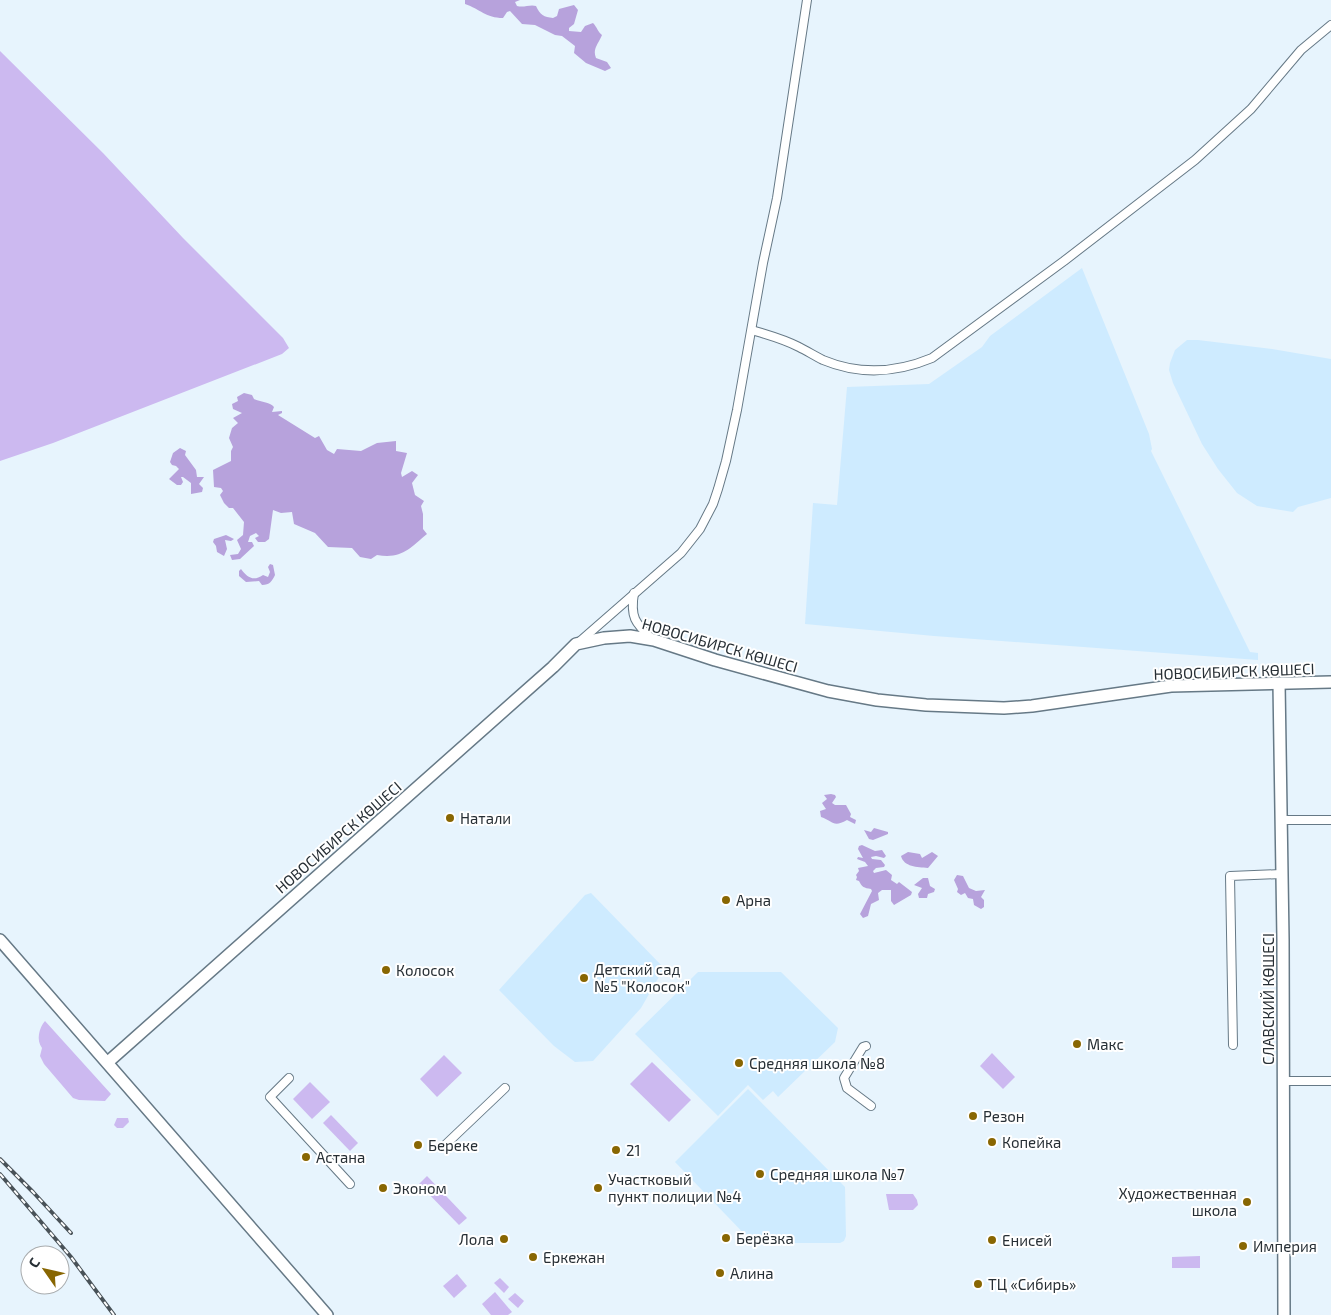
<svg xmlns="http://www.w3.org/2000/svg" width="1331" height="1315" font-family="'Exo 2',sans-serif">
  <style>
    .built { fill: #ceebff }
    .green { fill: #ccb9f0 }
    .forest { fill: #b7a2dc }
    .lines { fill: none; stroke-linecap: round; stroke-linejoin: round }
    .street-casing { stroke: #667986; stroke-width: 10 }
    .secondary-casing { stroke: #667986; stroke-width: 14 }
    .street { stroke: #fff; stroke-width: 8 }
    .secondary { stroke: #fff; stroke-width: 11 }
    .rail-casing { stroke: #495258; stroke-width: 4 }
    .rail { stroke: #fff; stroke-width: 2; stroke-dasharray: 5.5; stroke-linecap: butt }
    .poi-dot { fill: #886602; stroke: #fff; stroke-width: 2 }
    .labels { text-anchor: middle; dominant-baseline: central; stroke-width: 4; stroke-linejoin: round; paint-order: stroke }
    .street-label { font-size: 15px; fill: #272f35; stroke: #fff }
    .poi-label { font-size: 15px; fill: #272f35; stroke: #fff; text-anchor: start }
  </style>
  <rect width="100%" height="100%" fill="#e7f4fd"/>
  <!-- built -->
  <g class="built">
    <polygon points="1082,268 1149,434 1152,449 1151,451 1250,652 1258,653 1258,660 934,636 805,624 813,503 837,505 847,387 929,384 982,347 990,336"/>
    <polygon points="1187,340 1198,340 1272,349 1331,359 1331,498 1298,507 1293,512 1257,506 1237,493 1218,469 1202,444 1173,383 1169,370 1170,363 1175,350"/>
    <polygon points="591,893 664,968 641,1008 593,1061 575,1062 554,1046 499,990 585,895"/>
    <polygon points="698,972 781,972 838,1028 835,1042 778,1097 773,1091 763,1100 748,1085 718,1116 635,1034"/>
    <polygon points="748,1089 845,1187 846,1236 844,1241 840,1243 753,1243 675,1162"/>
  </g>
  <!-- green -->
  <g class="green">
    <polygon points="0,51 103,153 183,238 283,338 289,348 282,354 53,443 0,461"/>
    <path d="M45,1021L111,1094L105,1101L79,1100L73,1098L44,1064L40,1056L42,1048C36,1040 39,1028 45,1021Z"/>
    <polygon points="992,1053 1015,1077 1003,1089 980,1066"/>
    <polygon points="444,1055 462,1073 437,1097 420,1079"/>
    <polygon points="652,1062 691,1100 669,1122 630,1084"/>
    <polygon points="310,1082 330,1102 312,1119 293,1099"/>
    <polygon points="331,1115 358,1143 350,1151 323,1123"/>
    <polygon points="117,1118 128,1118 129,1122 123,1128 117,1128 114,1125"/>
    <polygon points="427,1176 467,1218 459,1225 419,1184"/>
    <polygon points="886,1194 913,1194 917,1200 918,1205 913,1210 889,1210"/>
    <polygon points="1200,1256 1200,1268 1172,1268 1172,1257"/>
    <polygon points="457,1274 467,1286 454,1298 443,1286"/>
    <polygon points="500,1278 509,1287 504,1293 494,1283"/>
    <polygon points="495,1292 512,1312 508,1315 491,1315 482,1304"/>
    <polygon points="515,1293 524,1301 518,1308 508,1299"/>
  </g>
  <!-- forest -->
  <g class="forest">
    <path d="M465,0H520L515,2L517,6C524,8 530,4 536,6C540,15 544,17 553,18L557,16L559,9L574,5L578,10L574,24L569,28V31L581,32L585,26L593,23C597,27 598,32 602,35C599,43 592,49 596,58L607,62L611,68L605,71L586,63L574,53L575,46L562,36L555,35L535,25L522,24L510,11L507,12L503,18C486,18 480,9 465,4Z"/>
    <path d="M244,393L252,395L254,399C260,402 270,402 274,407L272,412L282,411V413L278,415L315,438L319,436L327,450L334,454L337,449L361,451L377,443L396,441V451L407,453L401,473L402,477L412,471L418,475L412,483L415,495L424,501L421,506L423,514V529L427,534C409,549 402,559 377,555L371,559L360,557L352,548L328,547L315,533L294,524L292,512L281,513L273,510L269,539L265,542H258L255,538L259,536L256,533L250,536L248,542H252L254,546L240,559L232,560L230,555L238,554L241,549L237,540L243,535L244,522L233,508H229L224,503L220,495L223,491L221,488L214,487L213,470L231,461V451L233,447L229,438L232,428L238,423L233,418L242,413L233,409L232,404L238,401L237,397Z"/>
    <polygon points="180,448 186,451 185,455 196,470 197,477 204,477 199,484 203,488 202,492 191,494 191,483 183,477 181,477 183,482 181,485 177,485 169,479 179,469 176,466 172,465 170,462 173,453"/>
    <polygon points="226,535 234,539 231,541 225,540 227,549 224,556 217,552 216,546 213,542 214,539"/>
    <path d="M270,564L273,565L275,575C272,581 270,585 262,585L259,581L246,582L239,576V571L241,569C247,577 253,582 263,575L268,577L270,572L268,567Z"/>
    <path d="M831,794L835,795L836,797L832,803L835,805H846L851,814L850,817L856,820L855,824L847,820C833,828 833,821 821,817L820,811L826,809L822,803L827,799L824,795Z"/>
    <polygon points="874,828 888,832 888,834 873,840 869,839 864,830 871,832"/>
    <path d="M862,845L875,851L882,850L886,856L884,858L876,856L871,857L872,859L881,860L885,865L884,867L876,868L873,871L874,873L886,870L892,875L891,880L897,884L899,882L912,892L911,895L894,905L891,901V890H882L878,893L879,900L871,904L868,916L863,918L860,914L872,891L871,889C864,888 862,887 859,881L856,880L857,877L856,875L859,871L858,868L868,866L865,862L857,859L858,857L863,858L858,849L859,846Z"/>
    <path d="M908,852L920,854L922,858L932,852L938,856L928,868C917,867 904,867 901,856Z"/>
    <polygon points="957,875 963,876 969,888 976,891 985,890 981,897 984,900 984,907 981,909 974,905 973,899 968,898 965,893 961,895 957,892 958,889 954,880"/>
    <polygon points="923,878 928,878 930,886 935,889 934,892 928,894 927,898 919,898 918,894 922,888 914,885"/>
  </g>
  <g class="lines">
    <!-- street casing -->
    <g class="street-casing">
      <g id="street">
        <path d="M752,330C768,335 784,339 799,347C807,351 815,356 823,360C859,375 896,373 932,358L1064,261L1195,160L1251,109L1301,50L1331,25"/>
        <path d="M634,593C630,617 635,623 652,639"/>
        <polyline points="578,643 681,553 700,529 713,504 718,489 726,461 737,410 763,263 777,198 807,0"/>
        <polyline points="1280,820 1331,820"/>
        <polyline points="1233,1045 1230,876 1281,874"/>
        <polyline points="866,1046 863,1047 844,1078 847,1088 871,1106"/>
        <polyline points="289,1078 270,1097 350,1184"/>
        <polyline points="1283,1081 1331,1081"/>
        <polyline points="443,1147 505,1088"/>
      </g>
    </g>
    <!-- secondary casing -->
    <g class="secondary-casing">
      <g id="secondary">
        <polyline points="1279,683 1283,939 1284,1315"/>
        <polyline points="0,940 327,1315"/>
        <polyline points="108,1062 553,667 576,644 604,638 630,636 654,640 715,660 828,691 877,700 926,705 1004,708 1032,706 1171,686 1331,682"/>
      </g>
    </g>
    <!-- street -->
    <use href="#street" class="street"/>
    <!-- secondary -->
    <use href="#secondary" class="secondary"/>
    <!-- rail casing -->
    <g class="rail-casing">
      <g id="rail">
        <polyline points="0,1159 33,1192 71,1233"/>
        <polyline points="0,1174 71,1257 114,1315"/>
      </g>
    </g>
    <!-- rail -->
    <use href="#rail" class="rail"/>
  </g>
  <!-- markers -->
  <g class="poi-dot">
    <circle cx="450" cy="818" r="5"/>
    <circle cx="726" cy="900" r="5"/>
    <circle cx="386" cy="970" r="5"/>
    <circle cx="584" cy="978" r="5"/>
    <circle cx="1077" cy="1044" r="5"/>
    <circle cx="739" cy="1063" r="5"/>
    <circle cx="973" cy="1116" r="5"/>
    <circle cx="992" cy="1142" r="5"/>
    <circle cx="418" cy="1145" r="5"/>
    <circle cx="616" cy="1150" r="5"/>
    <circle cx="306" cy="1157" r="5"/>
    <circle cx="760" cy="1174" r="5"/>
    <circle cx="383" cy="1188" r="5"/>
    <circle cx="598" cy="1188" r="5"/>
    <circle cx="1247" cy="1202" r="5"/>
    <circle cx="726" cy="1238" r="5"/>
    <circle cx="504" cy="1239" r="5"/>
    <circle cx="992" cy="1240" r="5"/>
    <circle cx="1243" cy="1246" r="5"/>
    <circle cx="533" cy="1257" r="5"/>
    <circle cx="720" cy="1273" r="5"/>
    <circle cx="978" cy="1284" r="5"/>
  </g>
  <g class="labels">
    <!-- street labels -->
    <g class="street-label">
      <text transform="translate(720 645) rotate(16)">НОВОСИБИРСК КӨШЕСІ</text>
      <text transform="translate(1234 671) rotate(-2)">НОВОСИБИРСК КӨШЕСІ</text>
      <text transform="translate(338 837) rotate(-41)">НОВОСИБИРСК КӨШЕСІ</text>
      <text transform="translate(1268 999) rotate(-90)">СЛАВСКИЙ КӨШЕСІ</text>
    </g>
    <!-- poi labels -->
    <g class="poi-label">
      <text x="460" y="818">Натали</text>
      <text x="736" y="900">Арна</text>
      <text x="594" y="969">Детский сад<tspan x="594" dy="17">№5 "Колосок"</tspan></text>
      <text x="396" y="970">Колосок</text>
      <text x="1087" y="1044">Макс</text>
      <text x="749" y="1063">Средняя школа №8</text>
      <text x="983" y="1116">Резон</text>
      <text x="1002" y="1142">Копейка</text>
      <text x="428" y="1145">Береке</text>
      <text x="626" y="1150">21</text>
      <text x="316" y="1157">Астана</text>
      <text x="770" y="1174">Средняя школа №7</text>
      <text x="608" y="1179">Участковый<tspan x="608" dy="17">пункт полиции №4</tspan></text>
      <text x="393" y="1188">Эконом</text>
      <text x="1237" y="1193" text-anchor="end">Художественная<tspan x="1237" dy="17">школа</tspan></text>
      <text x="736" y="1238">Берёзка</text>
      <text x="494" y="1239" text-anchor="end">Лола</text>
      <text x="1002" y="1240">Енисей</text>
      <text x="1253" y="1246">Империя</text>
      <text x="543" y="1257">Еркежан</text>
      <text x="730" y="1273">Алина</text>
      <text x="988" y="1284">ТЦ «Сибирь»</text>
    </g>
  </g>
  <!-- north arrow -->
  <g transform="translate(45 1270) rotate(304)"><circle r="24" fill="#ffffff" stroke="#a9acae"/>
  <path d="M0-4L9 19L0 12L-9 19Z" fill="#886602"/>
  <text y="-8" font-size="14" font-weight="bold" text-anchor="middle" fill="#272f35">С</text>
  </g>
</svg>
